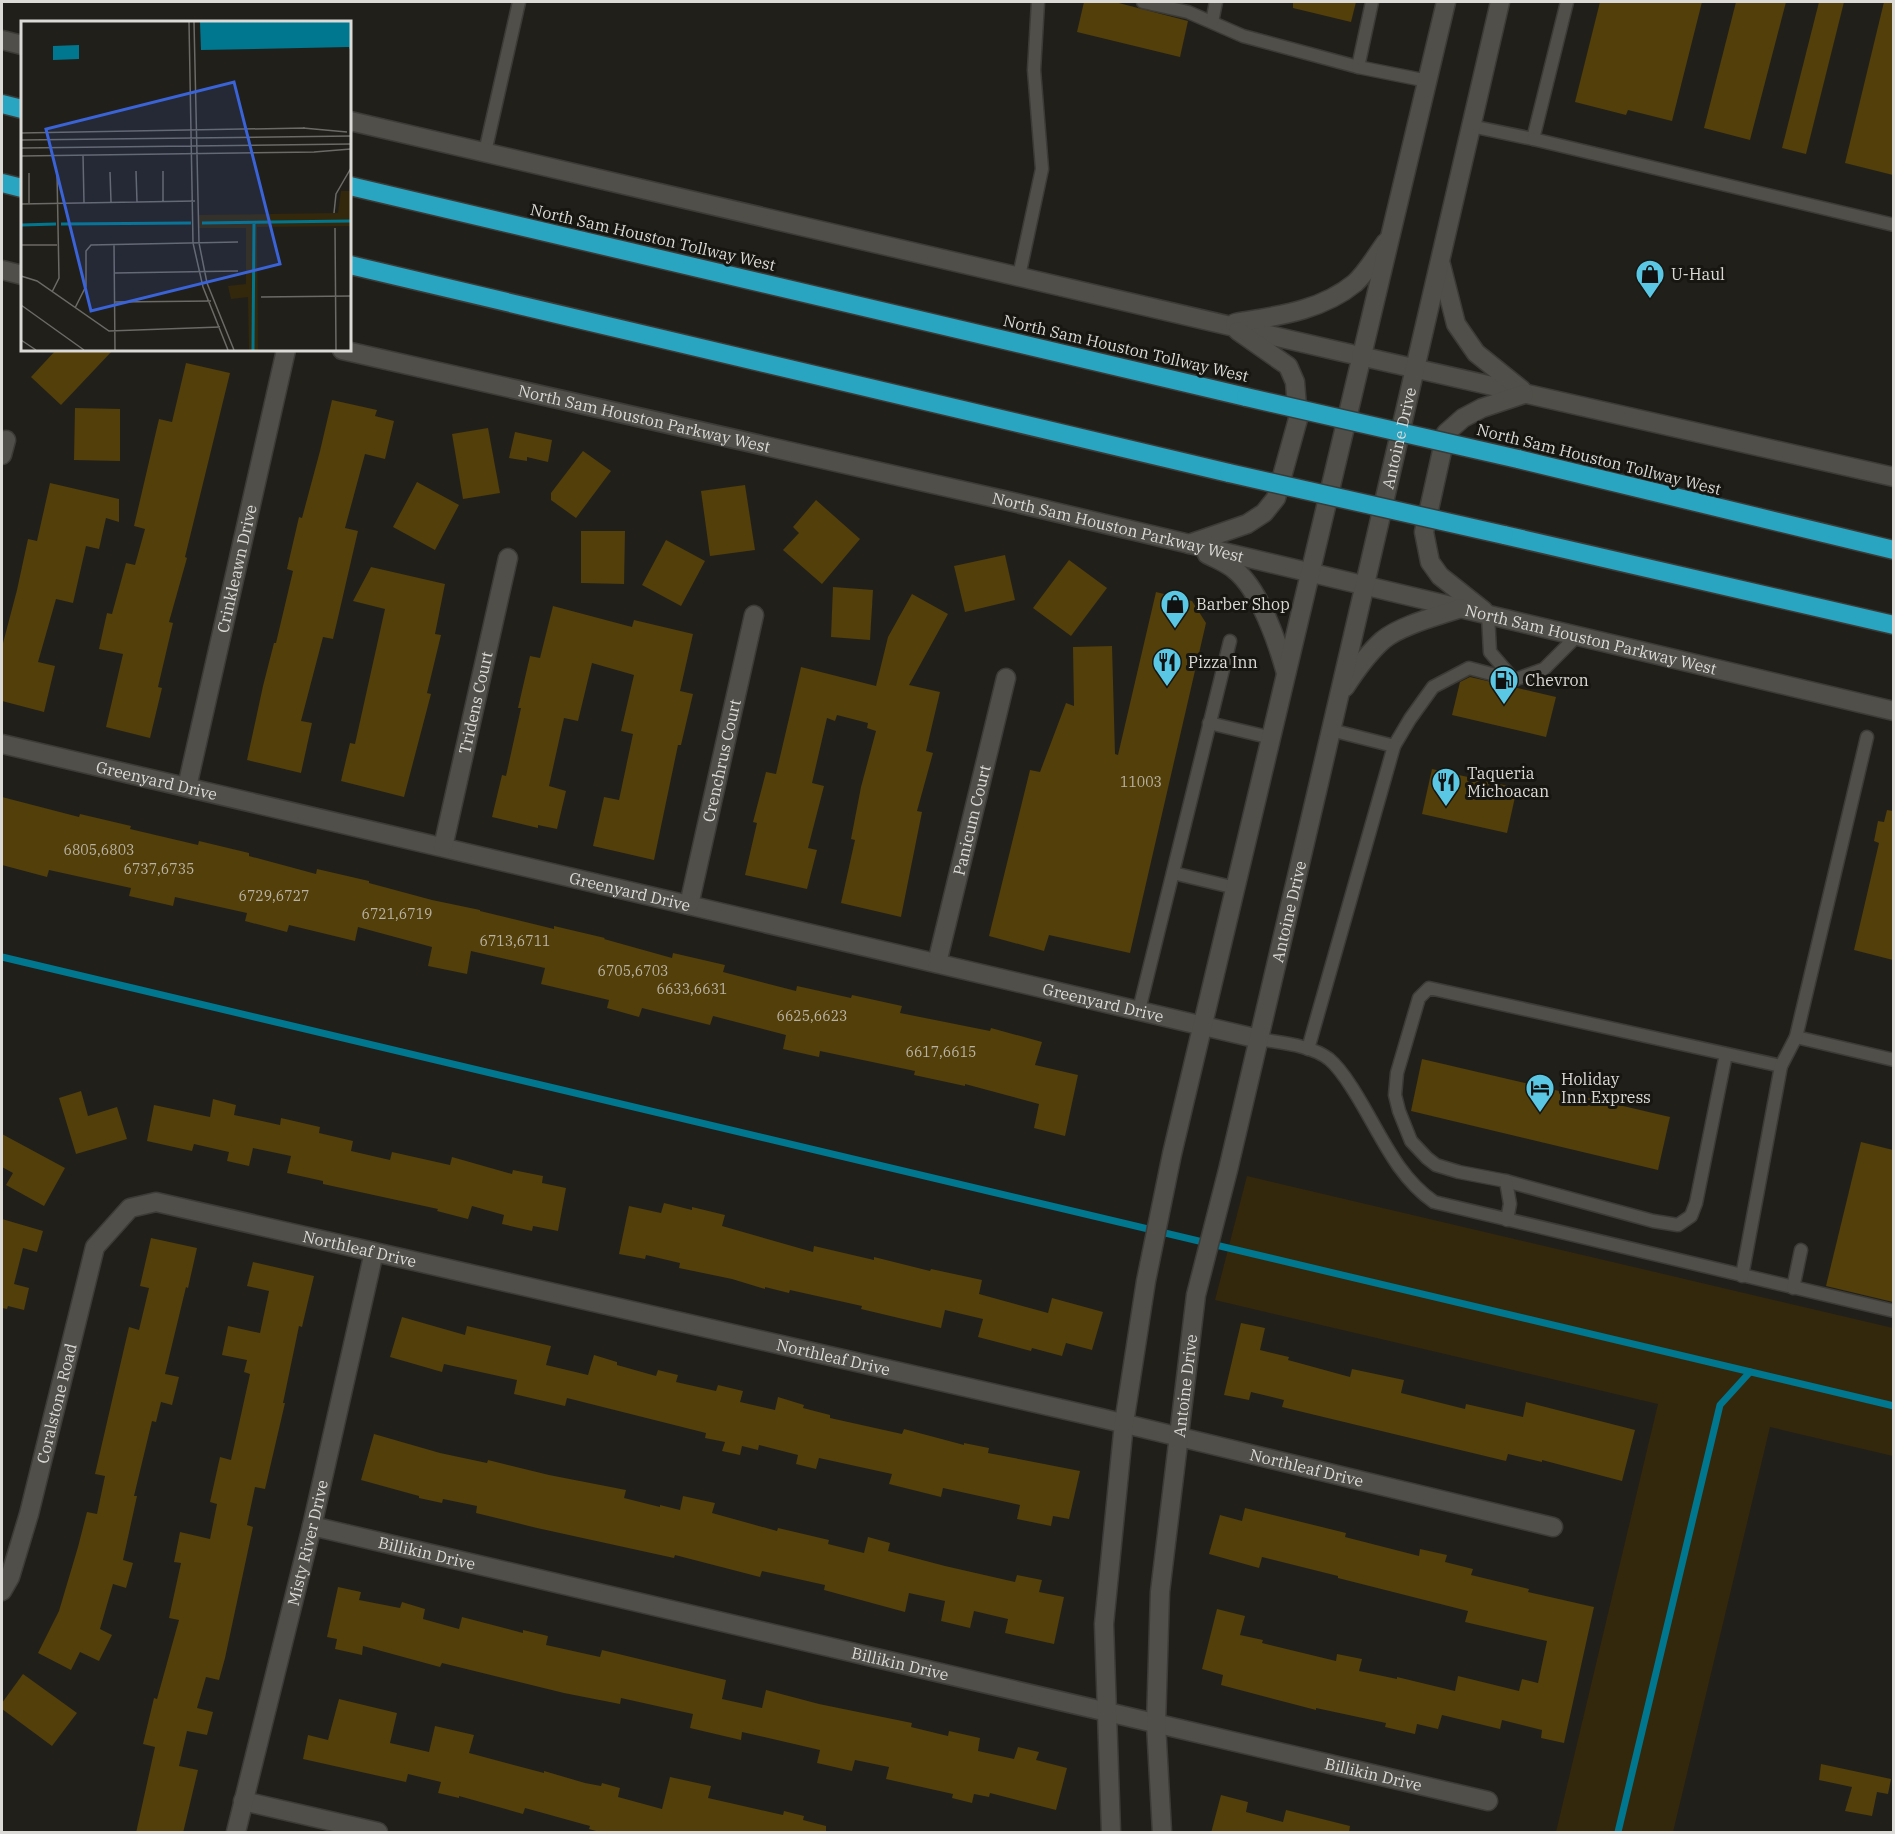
<svg xmlns="http://www.w3.org/2000/svg" width="1895" height="1834" font-family="'IBM Plex Serif',serif">
  <style>
    .green { fill: #33280c }
    .lines { fill: none; stroke-linecap: round; stroke-linejoin: round }
    .stream { stroke: #00778e; stroke-width: 7 }
    .building { fill: #523f0a }
    .service-casing { stroke: #3d3b37; stroke-width: 15 }
    .minor-casing { stroke: #3d3b37; stroke-width: 21 }
    .secondary-casing { stroke: #3d3b37; stroke-width: 21 }
    .motorway-casing { stroke: #3d3b37; stroke-width: 21 }
    .service { stroke: #514f49; stroke-width: 12 }
    .minor { stroke: #514f49; stroke-width: 18 }
    .secondary { stroke: #514f49; stroke-width: 18 }
    .motorway { stroke: #29a4c1; stroke-width: 18 }
    .motorway-bridge-casing { stroke: #3d3b37; stroke-width: 21; stroke-linecap: butt }
    .motorway-bridge { stroke: #29a4c1; stroke-width: 18 }
    .labels { text-anchor: middle; dominant-baseline: central; stroke-width: 6; stroke-linejoin: round; paint-order: stroke }
    .number-label { font-size: 14px; fill: #bab3a4 }
    .street-label { font-size: 16px; fill: #dcdad7; stroke: #181611 }
    .poi-label { font-size: 16px; fill: #dcdad7; stroke: #181611; text-anchor: start }
    .inset-river { fill: none; stroke: #00778e; stroke-width: 3 }
    .inset-road { fill: none; stroke: #6c6a66; stroke-width: 1.5 }
    .view { fill: #3a63d8; fill-opacity: 0.15; stroke: #3a63d8; stroke-width: 3 }
    .inset-edge { fill: none; stroke: #dcdad7; stroke-width: 3 }
  </style>
  <rect width="100%" height="100%" fill="#211f1a"/>
  <!-- green -->
  <polygon class="green" points="1247,1176 1893,1328 1893,1456 1770,1427 1673,1832 1556,1832 1658,1404 1215,1300"/>
  <g class="lines">
    <!-- stream -->
    <g class="stream">
      <polyline points="2,957 1894,1406"/>
      <polyline points="1618,1832 1720,1405 1750,1372"/>
    </g>
  </g>
  <!-- building -->
  <g class="building">
    <polygon points="1084,2 1115,2 1188,21 1180,57 1077,32"/>
    <polygon points="1293,2 1356,2 1351,22 1293,8"/>
    <polygon points="1600,2 1702,2 1672,121 1628,110 1626,115 1575,102"/>
    <polygon points="1736,2 1786,2 1750,140 1704,128"/>
    <polygon points="1819,2 1844,2 1806,154 1782,148"/>
    <polygon points="1884,2 1893,2 1893,175 1845,163"/>
    <polygon points="56,350 113,350 61,405 31,377"/>
    <polygon points="186,363 230,373 185,557 187,558 169,622 173,623 158,687 162,688 150,738 106,727 123,654 99,649 107,613 112,614 126,563 135,565 145,529 134,526 159,419 172,422"/>
    <polygon points="332,400 377,410 375,416 394,421 385,459 365,454 345,528 358,531 333,639 323,637 301,721 312,723 301,773 247,760 263,686 274,643 276,643 293,571 287,569 299,517 302,518 320,451"/>
    <polygon points="75,408 120,409 120,461 74,460"/>
    <polygon points="488,428 500,493 463,499 452,434"/>
    <polygon points="515,432 552,440 548,462 527,457 527,461 509,458"/>
    <polygon points="583,451 611,471 576,518 551,500 551,493"/>
    <polygon points="417,482 459,505 435,550 393,527"/>
    <polygon points="50,483 119,499 119,522 106,518 99,549 86,546 73,603 56,599 38,662 55,666 44,712 2,701 2,647 17,590 28,539 37,541"/>
    <polygon points="745,485 755,550 710,556 701,491"/>
    <polygon points="816,500 860,539 822,584 783,550 799,533 793,527"/>
    <polygon points="581,531 625,531 624,584 581,583"/>
    <polygon points="666,540 705,561 681,606 642,585"/>
    <polygon points="1005,555 1015,600 965,612 954,566"/>
    <polygon points="1069,560 1107,588 1071,636 1033,608"/>
    <polygon points="371,567 445,584 435,634 441,635 427,693 431,694 404,797 341,781 350,743 355,744 385,609 353,601"/>
    <polygon points="833,587 873,590 870,640 831,637"/>
    <polygon points="1156,592 1192,601 1206,623 1130,953 1049,935 1044,951 989,936 1030,770 1040,772 1066,703 1074,706 1073,647 1112,646 1115,754 1118,755"/>
    <polygon points="912,594 948,614 909,685 940,692 926,751 933,753 917,811 922,812 901,917 841,903 855,840 851,839 861,787 876,731 867,728 868,723 837,715 835,721 827,718 812,783 824,786 808,848 817,850 807,889 745,875 757,823 753,822 766,772 776,774 801,667 876,686 888,637"/>
    <polygon points="553,606 632,627 634,620 693,634 680,691 693,694 681,745 678,745 654,860 593,846 604,797 619,800 633,734 621,731 634,675 592,663 578,721 564,718 549,786 566,791 557,829 538,825 538,828 492,817 502,775 506,776 521,708 518,708 530,656 540,658"/>
    <polygon points="1470,677 1556,697 1546,737 1452,715 1460,682"/>
    <polygon points="1432,769 1517,788 1507,833 1422,814"/>
    <polygon points="2,797 79,817 80,814 131,826 130,829 198,845 199,841 249,853 249,856 316,874 317,869 369,881 369,883 432,900 480,910 480,911 554,929 554,926 605,938 604,939 672,958 673,953 725,965 723,972 796,991 797,986 851,998 852,995 902,1006 900,1013 990,1031 991,1028 1042,1042 1035,1065 1078,1075 1065,1136 1034,1128 1039,1104 965,1084 965,1086 914,1075 915,1071 820,1051 819,1057 783,1049 786,1035 713,1016 710,1025 642,1008 639,1017 607,1008 609,1000 541,984 545,968 471,951 467,974 428,966 432,947 358,927 355,941 289,925 287,932 245,921 247,913 175,897 173,906 129,896 131,888 49,870 47,877 2,865"/>
    <polygon points="1887,810 1893,811 1893,960 1854,950 1879,843 1874,841 1878,821 1884,822"/>
    <polygon points="1422,1059 1670,1117 1658,1170 1411,1111"/>
    <polygon points="81,1091 88,1116 117,1107 127,1139 76,1154 59,1098"/>
    <polygon points="213,1099 236,1105 234,1115 280,1125 281,1118 320,1127 319,1133 353,1141 351,1151 390,1160 392,1152 450,1165 452,1157 512,1174 513,1170 543,1176 542,1183 566,1188 558,1231 533,1226 532,1231 502,1224 504,1215 472,1206 468,1219 437,1211 438,1209 323,1184 323,1181 287,1173 291,1156 253,1148 249,1166 227,1161 229,1152 194,1144 192,1151 147,1141 154,1105 210,1117"/>
    <polygon points="2,1134 65,1168 44,1206 6,1185 13,1173 2,1167"/>
    <polygon points="1861,1142 1893,1150 1893,1302 1826,1286"/>
    <polygon points="664,1203 692,1210 692,1207 725,1215 722,1226 813,1252 814,1246 874,1260 874,1257 930,1271 931,1269 982,1280 979,1294 1048,1313 1052,1298 1103,1312 1092,1350 1066,1343 1062,1356 1032,1348 1031,1351 978,1337 983,1319 945,1310 941,1328 861,1309 862,1306 790,1290 789,1293 765,1287 765,1289 732,1279 679,1268 680,1263 646,1255 645,1259 619,1254 629,1206 661,1213"/>
    <polygon points="2,1219 43,1231 37,1252 23,1248 14,1284 29,1288 24,1310 8,1306 7,1309 2,1308"/>
    <polygon points="151,1238 197,1248 188,1288 186,1287 165,1374 179,1377 172,1405 161,1402 156,1422 152,1421 134,1496 137,1496 123,1560 133,1563 126,1588 113,1584 100,1629 112,1635 99,1661 80,1652 71,1670 38,1653 59,1611 78,1547 87,1512 97,1514 105,1476 95,1474 129,1327 139,1330 149,1288 140,1286"/>
    <polygon points="253,1262 314,1276 302,1327 299,1326 283,1403 285,1403 265,1489 255,1487 247,1525 253,1527 225,1658 219,1680 206,1677 197,1708 213,1712 207,1735 187,1731 179,1766 198,1770 183,1833 136,1833 155,1747 143,1744 154,1698 157,1699 179,1620 169,1618 181,1563 174,1562 180,1532 210,1539 217,1504 210,1502 220,1457 231,1460 250,1374 244,1372 247,1360 222,1355 228,1326 260,1333 269,1291 247,1286"/>
    <polygon points="402,1317 465,1335 467,1326 551,1346 546,1365 588,1375 594,1355 617,1362 617,1365 656,1376 658,1370 678,1375 676,1382 716,1391 718,1385 743,1391 740,1402 775,1410 778,1397 804,1405 803,1408 830,1415 830,1418 902,1434 904,1429 964,1445 964,1443 989,1448 988,1453 1080,1471 1069,1519 1053,1516 1051,1526 1017,1519 1020,1505 943,1488 941,1497 889,1484 892,1474 819,1458 816,1469 796,1464 798,1455 759,1445 758,1450 742,1446 740,1455 722,1451 725,1442 705,1438 706,1433 567,1398 565,1406 514,1394 517,1380 444,1364 442,1372 390,1357"/>
    <polygon points="1241,1323 1265,1328 1260,1350 1289,1357 1288,1360 1350,1377 1352,1369 1404,1380 1401,1393 1465,1409 1466,1404 1523,1417 1526,1402 1635,1430 1622,1481 1542,1460 1542,1462 1508,1454 1506,1461 1456,1449 1282,1407 1284,1400 1251,1392 1249,1400 1224,1395"/>
    <polygon points="374,1434 440,1453 487,1463 488,1460 549,1475 626,1490 624,1498 660,1507 660,1505 680,1510 683,1496 715,1503 712,1513 777,1531 778,1528 829,1540 828,1544 864,1553 868,1537 890,1543 888,1551 945,1566 1015,1582 1017,1575 1042,1580 1039,1592 1064,1597 1054,1644 1005,1633 1008,1619 974,1611 970,1628 941,1621 945,1601 909,1593 905,1612 824,1590 825,1585 762,1571 760,1577 675,1555 674,1558 537,1528 476,1513 477,1506 443,1499 442,1503 419,1498 419,1496 361,1480"/>
    <polygon points="1245,1508 1346,1533 1345,1537 1419,1556 1420,1549 1447,1555 1445,1562 1473,1569 1471,1575 1529,1589 1528,1592 1594,1607 1564,1743 1541,1738 1542,1730 1502,1720 1500,1729 1442,1715 1438,1729 1417,1724 1415,1734 1385,1727 1386,1723 1316,1708 1316,1710 1221,1685 1223,1675 1202,1669 1217,1609 1245,1616 1240,1635 1263,1640 1262,1643 1336,1661 1337,1654 1362,1659 1359,1671 1397,1679 1397,1677 1455,1691 1458,1676 1519,1691 1522,1679 1538,1683 1547,1641 1465,1622 1468,1611 1338,1578 1338,1576 1262,1557 1259,1568 1209,1554 1220,1515 1242,1521"/>
    <polygon points="338,1587 361,1592 359,1600 400,1608 402,1602 425,1609 423,1619 459,1629 462,1617 523,1633 523,1630 548,1636 546,1645 600,1657 602,1650 726,1680 722,1699 762,1708 766,1690 819,1704 912,1723 911,1727 948,1736 949,1731 980,1738 978,1751 1014,1759 1018,1747 1039,1752 1036,1760 1067,1768 1056,1810 990,1793 989,1797 974,1794 972,1803 952,1798 953,1794 886,1779 889,1767 855,1760 852,1771 817,1763 820,1750 742,1732 741,1740 690,1728 693,1714 621,1698 620,1704 564,1693 442,1663 440,1667 363,1646 362,1655 335,1649 337,1639 327,1637"/>
    <polygon points="23,1674 77,1713 52,1746 2,1709 2,1703"/>
    <polygon points="339,1699 397,1713 390,1743 429,1752 435,1726 474,1735 469,1753 544,1773 544,1771 585,1783 601,1786 602,1783 620,1788 618,1797 662,1809 670,1777 711,1786 708,1798 783,1815 784,1811 804,1816 803,1820 826,1826 826,1833 603,1833 589,1829 590,1826 525,1808 523,1814 459,1796 459,1798 438,1793 441,1782 408,1774 406,1782 303,1759 308,1735 328,1740"/>
    <polygon points="1821,1764 1891,1779 1888,1794 1877,1792 1872,1816 1845,1811 1852,1787 1819,1780"/>
    <polygon points="1221,1795 1248,1802 1246,1812 1283,1822 1286,1810 1350,1826 1349,1833 1211,1833"/>
  </g>
  <g class="lines">
    <!-- service casing -->
    <g class="service-casing">
      <g id="service">
        <polyline points="1143,2 1188,12 1243,36 1358,67"/>
        <polyline points="1372,2 1358,67 1428,81"/>
        <polyline points="1212,22 1216,2"/>
        <polyline points="1471,126 1533,139 1567,2"/>
        <polyline points="1533,139 1894,225"/>
        <polyline points="485,152 519,2"/>
        <polyline points="1019,276 1042,169 1034,70 1038,2"/>
        <polyline points="1488,615 1490,652 1514,680"/>
        <polyline points="1209,723 1272,738"/>
        <polyline points="1331,730 1394,746 1410,719 1433,687 1469,668 1514,680 1544,669 1577,636"/>
        <polyline points="1173,873 1236,888"/>
        <polyline points="1139,1010 1230,641"/>
        <polyline points="1796,1037 1894,1060"/>
        <path d="M1259,1039C1281,1043 1311,1045 1329,1059C1340,1068 1347,1080 1354,1091C1379,1130 1395,1175 1434,1202L1894,1311"/>
        <polyline points="1308,1049 1394,746"/>
        <polyline points="1726,1054 1696,1203 1691,1216 1678,1225 1653,1221 1506,1181 1459,1172 1436,1165 1427,1158 1411,1141 1399,1111 1395,1095 1397,1073 1419,998 1429,988 1781,1066"/>
        <polyline points="1506,1181 1510,1204 1507,1220"/>
        <polyline points="1742,1276 1781,1066 1796,1037 1867,737"/>
        <polyline points="1793,1288 1801,1250"/>
      </g>
    </g>
    <!-- minor casing -->
    <g class="minor-casing">
      <g id="minor">
        <polyline points="2,455 6,440"/>
        <path id="s1" d="M2,744L1259,1039"/>
        <path id="s2" d="M187,787L286,350"/>
        <path id="s3" d="M443,847L508,558"/>
        <path id="s4" d="M689,905L754,615"/>
        <path id="s5" d="M937,963L1006,678"/>
        <path id="s6" d="M312,1526L1488,1801"/>
        <path id="s7" d="M2,1591L10,1577L29,1514L95,1247L130,1208L156,1202L1101,1418L1553,1527"/>
        <polyline points="243,1801 378,1832"/>
        <path id="s8" d="M236,1832L312,1526L374,1252"/>
      </g>
    </g>
    <!-- secondary casing -->
    <g class="secondary-casing">
      <g id="secondary">
        <polyline points="2,40 22,45"/>
        <polyline points="350,121 1338,351 1894,477"/>
        <polyline points="1441,265 1456,324 1476,353 1522,390"/>
        <polyline points="2,270 22,275"/>
        <path d="M1235,323C1277,316 1321,311 1355,283C1367,272 1376,256 1386,242"/>
        <path id="s9" d="M342,350L1004,500L1894,711"/>
        <polyline points="1189,544 1247,524 1264,513 1276,498 1298,419 1295,382 1288,366 1238,331"/>
        <path d="M1207,554C1216,559 1227,563 1235,570C1260,590 1278,644 1286,673"/>
        <polyline points="1484,611 1440,576 1430,562 1424,532 1446,433 1463,418 1482,408 1524,394"/>
        <path d="M1345,687C1356,670 1367,654 1383,640C1401,625 1438,616 1461,608"/>
        <polyline points="1111,1832 1104,1624 1124,1423 1146,1281 1172,1154 1446,2"/>
        <path id="s10" d="M1162,1832L1156,1724L1160,1592L1196,1295L1228,1170L1317,791L1500,2"/>
      </g>
    </g>
    <!-- motorway casing -->
    <g class="motorway-casing">
      <g id="motorway">
        <polyline points="2,104 22,109"/>
        <polyline points="2,183 22,188"/>
        <polyline points="350,186 1246,397"/>
        <polyline points="350,265 1229,473"/>
        <polyline points="1518,459 1894,550"/>
        <polyline points="1504,535 1894,625"/>
      </g>
    </g>
    <!-- service -->
    <use href="#service" class="service"/>
    <!-- minor -->
    <use href="#minor" class="minor"/>
    <!-- secondary -->
    <use href="#secondary" class="secondary"/>
    <!-- motorway -->
    <use href="#motorway" class="motorway"/>
    <!-- motorway-bridge casing -->
    <g class="motorway-bridge-casing">
      <g id="motorway-bridge">
        <polyline points="1246,397 1518,459"/>
        <polyline points="1229,473 1504,535"/>
      </g>
    </g>
    <!-- motorway-bridge -->
    <use href="#motorway-bridge" class="motorway-bridge"/>
  </g>
  <!-- icons -->
  <defs>
    <g id="shop-pin" transform="scale(1.5)"><path d="M0 17L-7.5 6A9.5 9.5 0 1 1 7.5 6Z" fill="#5ac8e5" stroke="#181611"/><path d="M-5-2.5h2.3a2.7 3.5 0 0 1 5.4 0H5L5.5 6h-11ZM-1.5-2.5h3a1.5 2.3 0 0 0-3 0Z" fill="#111"/></g>
    <g id="restaurant-pin" transform="scale(1.5)"><path d="M0 17L-7.5 6A9.5 9.5 0 1 1 7.5 6Z" fill="#5ac8e5" stroke="#181611"/><path d="M-5-6h1v4h1v-4h1v4h1v-4h1v5L-1.5 .5V6h-2V.5L-5-1ZM5-6V6H3V1.5H1.5Q1.5-4 5-6Z" fill="#111"/></g>
    <g id="fuel-pin" transform="scale(1.5)"><path d="M0 17L-7.5 6A9.5 9.5 0 1 1 7.5 6Z" fill="#5ac8e5" stroke="#181611"/><path d="M-5.5-6h7V0h2V4h1.3V-2.5L3-4.5l.8-.8L6-3V5H2.5V1h-1V6h-7ZM-4.2-4.7v3.2H.2V-4.7Z" fill="#111"/></g>
    <g id="hotel-pin" transform="scale(1.5)"><path d="M0 17L-7.5 6A9.5 9.5 0 1 1 7.5 6Z" fill="#5ac8e5" stroke="#181611"/><path d="M-6-4.5h1.5V1H6V5H4.5V3h-9V5H-6ZM-4 0a1.8 1.8 0 1 1 3.6 0ZM.5 0V-2.5h3Q6-2.5 6 0Z" fill="#111"/></g>
  </defs>
  <g fill-rule="evenodd">
    <use href="#shop-pin" x="1650" y="274"/>
    <use href="#shop-pin" x="1175" y="604"/>
    <use href="#restaurant-pin" x="1167" y="662"/>
    <use href="#fuel-pin" x="1504" y="680"/>
    <use href="#restaurant-pin" x="1446" y="782"/>
    <use href="#hotel-pin" x="1540" y="1088"/>
  </g>
  <g class="labels">
    <!-- number labels -->
    <g class="number-label">
      <text x="1141" y="782">11003</text>
      <text x="99" y="850">6805,6803</text>
      <text x="159" y="869">6737,6735</text>
      <text x="274" y="896">6729,6727</text>
      <text x="397" y="914">6721,6719</text>
      <text x="515" y="941">6713,6711</text>
      <text x="633" y="971">6705,6703</text>
      <text x="692" y="989">6633,6631</text>
      <text x="812" y="1016">6625,6623</text>
      <text x="941" y="1052">6617,6615</text>
    </g>
    <!-- street labels -->
    <g class="street-label">
      <text transform="translate(653 237) rotate(13)">North Sam Houston Tollway West</text>
      <text transform="translate(1126 348) rotate(13)">North Sam Houston Tollway West</text>
      <text stroke="none"><textPath href="#s9" startOffset="310">North Sam Houston Parkway West</textPath></text>
      <text stroke="none"><textPath href="#s10" startOffset="1420">Antoine Drive</textPath></text>
      <text transform="translate(1599 459) rotate(14)">North Sam Houston Tollway West</text>
      <text stroke="none"><textPath href="#s9" startOffset="796">North Sam Houston Parkway West</textPath></text>
      <text stroke="none"><textPath href="#s2" startOffset="224">Crinkleawn Drive</textPath></text>
      <text stroke="none"><textPath href="#s9" startOffset="1282">North Sam Houston Parkway West</textPath></text>
      <text stroke="none"><textPath href="#s3" startOffset="148">Tridens Court</textPath></text>
      <text stroke="none"><textPath href="#s4" startOffset="148">Crenchrus Court</textPath></text>
      <text stroke="none"><textPath href="#s1" startOffset="159">Greenyard Drive</textPath></text>
      <text stroke="none"><textPath href="#s5" startOffset="147">Panicum Court</textPath></text>
      <text stroke="none"><textPath href="#s1" startOffset="645">Greenyard Drive</textPath></text>
      <text stroke="none"><textPath href="#s10" startOffset="934">Antoine Drive</textPath></text>
      <text stroke="none"><textPath href="#s1" startOffset="1131">Greenyard Drive</textPath></text>
      <text stroke="none"><textPath href="#s7" startOffset="645">Northleaf Drive</textPath></text>
      <text stroke="none"><textPath href="#s7" startOffset="1131">Northleaf Drive</textPath></text>
      <text stroke="none"><textPath href="#s10" startOffset="448">Antoine Drive</textPath></text>
      <text stroke="none"><textPath href="#s7" startOffset="196">Coralstone Road</textPath></text>
      <text stroke="none"><textPath href="#s7" startOffset="1617">Northleaf Drive</textPath></text>
      <text stroke="none"><textPath href="#s8" startOffset="298">Misty River Drive</textPath></text>
      <text stroke="none"><textPath href="#s6" startOffset="118">Billikin Drive</textPath></text>
      <text stroke="none"><textPath href="#s6" startOffset="604">Billikin Drive</textPath></text>
      <text stroke="none"><textPath href="#s6" startOffset="1090">Billikin Drive</textPath></text>
    </g>
    <!-- poi labels -->
    <g class="poi-label">
      <text x="1671" y="274">U-Haul</text>
      <text x="1196" y="604">Barber Shop</text>
      <text x="1188" y="662">Pizza Inn</text>
      <text x="1525" y="680">Chevron</text>
      <text x="1467" y="773">Taqueria<tspan x="1467" dy="18">Michoacan</tspan></text>
      <text x="1561" y="1079">Holiday<tspan x="1561" dy="18">Inn Express</tspan></text>
    </g>
  </g>
  <!-- overview -->
  <g transform="translate(21 21)">
    <rect width="330" height="330" fill="#211f1a"/>
    <path d="M320,170H330V205L236,206L237,329H228L227,276L210,278L207,265L225,263V207H178V194L317,192Z" fill="#33280c"/>
    <path d="M179,1H330V31L328,26L180,29ZM58,24V38L32,39V25Z" fill="#00778e"/>
    <path class="inset-river" d="M181,202L330,200M40,203L170,202M0,204L35,203M232,329L233,202"/>
    <path class="inset-road" d="M168,1L172,222L182,266L207,329M173,1L178,222L186,262L213,329M282,107L326,111M0,112L284,107M0,119L330,115M0,127L330,123M293,131L330,128M62,134L63,182M0,135L296,131M115,150L116,181M142,150V181M89,151L90,181M8,152V182M0,183L174,180M313,192L315,173L330,147M314,207L315,329M93,223L94,329M0,224H36M94,252L217,250M0,255L16,260L88,310L199,306M31,271L38,257L36,152M240,276L330,275M94,281L190,280M0,284L63,329M54,287L65,265V230L70,224L217,221M0,319L15,329"/>
    <path class="view" d="M213,61L259,243L70,290L25,108Z"/>
    <rect width="330" height="330" class="inset-edge"/>
  </g>
  <!-- border -->
  <rect width="1895" height="1834" fill="none" stroke="#dcdad7" stroke-width="6"/>
</svg>
